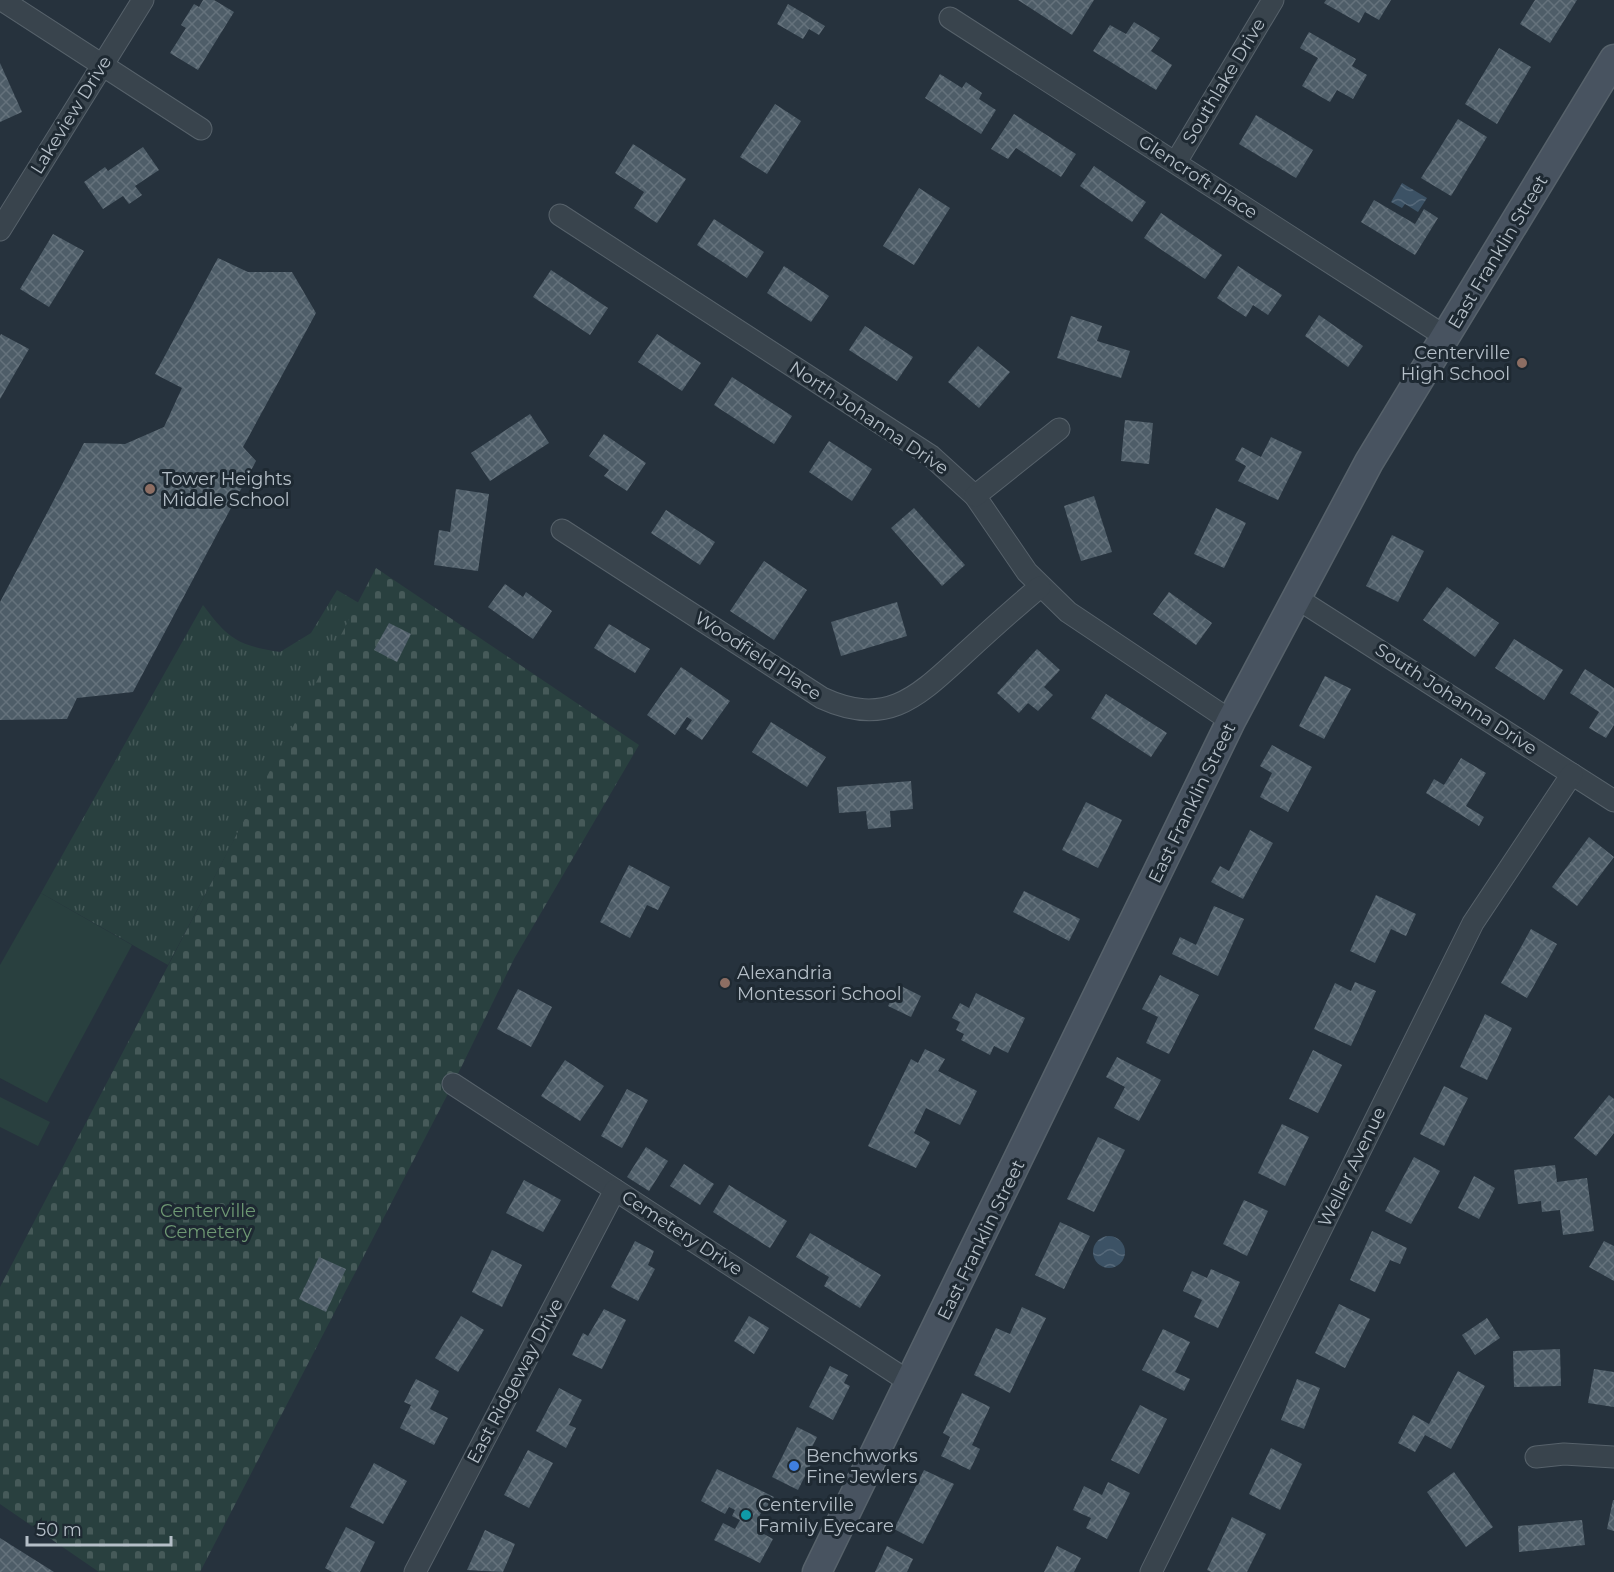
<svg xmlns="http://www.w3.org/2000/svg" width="1614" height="1572" font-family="Montserrat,sans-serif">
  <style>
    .grass { fill: url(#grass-tufts) }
    .cemetery { fill: url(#cemetery-stones) }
    .green { fill: #29403f }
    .water { fill: url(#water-waves) }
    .building { fill: url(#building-cross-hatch) }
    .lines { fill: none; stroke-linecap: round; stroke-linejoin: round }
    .street-casing { stroke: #57626b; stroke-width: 23 }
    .secondary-casing { stroke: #57626b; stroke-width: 31 }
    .street { stroke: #39444d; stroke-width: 21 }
    .secondary { stroke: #485360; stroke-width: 28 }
    .education-dot { fill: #8d6e63; stroke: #1e2932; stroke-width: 2 }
    .shop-dot { fill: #3f7fe0; stroke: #1e2932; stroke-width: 2 }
    .culture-dot { fill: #0f9aa8; stroke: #1e2932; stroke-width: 2 }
    .labels { text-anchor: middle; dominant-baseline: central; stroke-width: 6; stroke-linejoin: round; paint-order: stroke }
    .street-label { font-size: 18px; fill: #b5bfc8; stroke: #1e2932 }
    .poi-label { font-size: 18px; fill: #b5bfc8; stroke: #1e2932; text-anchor: start }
    .park-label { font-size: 18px; fill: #6e9873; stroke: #1e2932 }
  </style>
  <defs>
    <pattern id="grass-tufts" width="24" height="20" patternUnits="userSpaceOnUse" patternTransform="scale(1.5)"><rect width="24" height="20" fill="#29403f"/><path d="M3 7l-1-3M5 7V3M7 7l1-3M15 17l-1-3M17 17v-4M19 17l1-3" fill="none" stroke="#465a59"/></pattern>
    <pattern id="cemetery-stones" width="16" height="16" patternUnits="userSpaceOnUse" patternTransform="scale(1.5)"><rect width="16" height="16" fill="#29403f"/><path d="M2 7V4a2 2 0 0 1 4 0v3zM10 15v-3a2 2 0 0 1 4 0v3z" fill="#465a59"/></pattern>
    <pattern id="water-waves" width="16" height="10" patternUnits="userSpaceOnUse" patternTransform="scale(1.5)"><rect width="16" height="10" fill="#3c5265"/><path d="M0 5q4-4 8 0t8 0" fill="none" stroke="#56697a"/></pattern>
    <pattern id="building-cross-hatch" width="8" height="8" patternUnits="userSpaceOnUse" patternTransform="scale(1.5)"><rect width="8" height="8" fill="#4e5d68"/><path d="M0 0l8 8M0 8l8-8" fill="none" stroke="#65727c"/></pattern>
  </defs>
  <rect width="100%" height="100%" fill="#26323d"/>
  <!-- grass -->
  <path class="grass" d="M337,590L359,603L168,965L41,893L203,605C229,640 238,645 280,652L311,633Z"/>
  <!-- cemetery -->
  <polygon class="cemetery" points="376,568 639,745 514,959 453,1084 200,1572 99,1572 0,1504 0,1287"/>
  <!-- green -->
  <g class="green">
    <polygon points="41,893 132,945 47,1103 0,1078 0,965"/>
    <polygon points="0,1097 50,1122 38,1146 0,1127"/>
  </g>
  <!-- water -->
  <g class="water">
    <polygon points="1402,183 1427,198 1418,212 1405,204 1402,208 1391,202"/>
    <circle cx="1109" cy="1252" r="16"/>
  </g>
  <!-- building -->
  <g class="building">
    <polygon points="203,0 214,0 234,12 198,70 170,53 186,28 181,25 194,4 199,7"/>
    <polygon points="1018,0 1094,0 1072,35"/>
    <polygon points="1326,0 1391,0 1379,20 1365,12 1359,23 1324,3"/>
    <polygon points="1535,0 1577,0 1550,43 1520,24"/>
    <polygon points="788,4 825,26 819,35 809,29 803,39 777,24"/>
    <polygon points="1134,22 1160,38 1151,51 1172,65 1156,90 1093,51 1110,25 1126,34"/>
    <polygon points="1309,32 1356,59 1352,66 1367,75 1353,99 1337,90 1330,102 1302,86 1318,58 1300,48"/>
    <polygon points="1499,48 1531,67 1497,124 1465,104"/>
    <polygon points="0,63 22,112 0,122"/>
    <polygon points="940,74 962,88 966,82 982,93 979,99 996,110 981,134 925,98"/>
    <polygon points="775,104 801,121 767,174 740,157"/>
    <polygon points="1014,114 1076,154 1061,177 1016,148 1008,159 991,149"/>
    <polygon points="1256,115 1313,150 1296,178 1239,144"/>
    <polygon points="1458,119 1487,137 1451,196 1421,178"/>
    <polygon points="633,144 686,179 657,223 634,208 644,192 615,173"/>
    <polygon points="143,147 159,170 135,186 142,195 129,204 123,196 103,209 84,182 105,167 108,171"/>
    <polygon points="1094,166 1146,202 1132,222 1080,186"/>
    <polygon points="919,188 950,208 914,265 883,246"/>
    <polygon points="1374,200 1415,224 1424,209 1438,218 1415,255 1361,222"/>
    <polygon points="1161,213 1222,255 1205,279 1144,238"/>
    <polygon points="714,219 764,252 747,278 697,245"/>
    <polygon points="53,234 84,251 49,307 20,289"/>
    <polygon points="218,258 248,272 292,272 316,313 243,447 256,461 133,692 77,698 67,719 0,720 0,602 84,443 125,444 164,427 182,388 155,374"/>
    <polygon points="784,266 829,296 811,322 767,293"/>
    <polygon points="1238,266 1282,295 1268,315 1253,305 1246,317 1217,298"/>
    <polygon points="551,270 608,308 590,335 533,297"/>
    <polygon points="1319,315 1363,346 1348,367 1305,336"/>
    <polygon points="1071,316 1102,326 1097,341 1130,351 1121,378 1057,358"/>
    <polygon points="865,326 913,357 897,381 849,350"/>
    <polygon points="1,334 29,349 0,399 0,336"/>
    <polygon points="657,334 701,363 682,391 638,362"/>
    <polygon points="978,346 1010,372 979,408 948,382"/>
    <polygon points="732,377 792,416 774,444 714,405"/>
    <polygon points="530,414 549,443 490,481 471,453"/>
    <polygon points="1125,420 1153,423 1149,464 1121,461"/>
    <polygon points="604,434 646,463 627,491 604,476 609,470 589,456"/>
    <polygon points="1271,437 1302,452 1278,500 1238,481 1246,466 1235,460 1242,447 1261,457"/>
    <polygon points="829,441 872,469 852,501 809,472"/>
    <polygon points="456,489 489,494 478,571 434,565 439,530 450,532"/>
    <polygon points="1094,496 1112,552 1081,561 1064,506"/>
    <polygon points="914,508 965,565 942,586 891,528"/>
    <polygon points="1216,508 1246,523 1224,568 1194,554"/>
    <polygon points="666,510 715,542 700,565 651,533"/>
    <polygon points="1392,535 1424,551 1398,602 1366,586"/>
    <polygon points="764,561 807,590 774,640 730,611"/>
    <polygon points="505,584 523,597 526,592 552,611 533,639 488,607"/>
    <polygon points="1447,587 1499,623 1475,657 1423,620"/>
    <polygon points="1169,592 1212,623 1196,645 1153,614"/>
    <polygon points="897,602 907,636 841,656 831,622"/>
    <polygon points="389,623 411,634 397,662 374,650"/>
    <polygon points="609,624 650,649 635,673 594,648"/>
    <polygon points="1514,639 1563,670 1544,700 1495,668"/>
    <polygon points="1037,649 1060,670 1044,687 1053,695 1038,711 1028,703 1019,713 997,693"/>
    <polygon points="681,667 730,701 702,740 686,729 692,720 687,717 675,735 647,715"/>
    <polygon points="1585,669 1614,688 1614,725 1606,738 1589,728 1599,712 1570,693"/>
    <polygon points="1325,676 1351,689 1324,739 1299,726"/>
    <polygon points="1106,694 1167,733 1151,757 1091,718"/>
    <polygon points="771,722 826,757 807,787 752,752"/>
    <polygon points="1272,745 1312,767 1288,812 1260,797 1272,773 1260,766"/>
    <polygon points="1461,758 1486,773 1466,806 1484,817 1479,826 1426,793 1434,779 1444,785"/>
    <polygon points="911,781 913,809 890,811 891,827 868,829 866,811 839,813 837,787"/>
    <polygon points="1086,802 1122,820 1098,868 1062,850"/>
    <polygon points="1250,830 1273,843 1243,899 1211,882 1220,866 1229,871"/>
    <polygon points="1589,837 1614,857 1577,906 1552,887"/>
    <polygon points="629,865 670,887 658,910 647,905 630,938 600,922"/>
    <polygon points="1024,891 1080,919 1069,941 1013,912"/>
    <polygon points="1376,895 1416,914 1406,936 1391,929 1375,963 1350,951"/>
    <polygon points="1214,906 1244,919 1218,976 1172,954 1180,937 1196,945"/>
    <polygon points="1531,929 1557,944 1527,998 1501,983"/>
    <polygon points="1160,975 1199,995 1169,1054 1146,1043 1158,1017 1142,1009"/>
    <polygon points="1355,982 1376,991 1351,1046 1314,1029 1335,983 1351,991"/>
    <polygon points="899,985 921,996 911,1017 888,1006"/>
    <polygon points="518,989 552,1007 531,1047 497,1029"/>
    <polygon points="976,993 1025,1018 1008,1053 994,1046 990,1055 961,1040 964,1034 956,1030 960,1022 952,1018 960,1003 969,1008"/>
    <polygon points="1485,1014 1512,1028 1487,1080 1460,1067"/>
    <polygon points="925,1049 945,1059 938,1071 977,1091 960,1125 926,1108 914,1133 930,1142 916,1168 868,1146 911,1059 918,1063"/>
    <polygon points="1313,1050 1342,1065 1318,1113 1289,1099"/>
    <polygon points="1117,1057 1161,1080 1139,1121 1114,1108 1125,1087 1106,1077"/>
    <polygon points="565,1060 604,1086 580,1121 541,1096"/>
    <polygon points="1444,1086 1468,1098 1444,1146 1420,1134"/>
    <polygon points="627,1089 648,1100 622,1148 601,1136"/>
    <polygon points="1609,1095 1614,1099 1614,1133 1596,1156 1574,1138"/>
    <polygon points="1282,1124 1309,1137 1285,1186 1258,1173"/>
    <polygon points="1098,1137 1125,1150 1094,1212 1067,1199"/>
    <polygon points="646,1147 668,1161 649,1191 627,1177"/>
    <polygon points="1414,1157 1440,1171 1411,1224 1385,1211"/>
    <polygon points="684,1164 714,1184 700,1205 670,1186"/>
    <polygon points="1555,1165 1557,1182 1587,1178 1594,1231 1563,1235 1560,1210 1542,1212 1541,1201 1518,1204 1514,1170"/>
    <polygon points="1474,1176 1495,1188 1479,1219 1458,1208"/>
    <polygon points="524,1180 561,1200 543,1232 506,1213"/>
    <polygon points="729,1185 787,1221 770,1248 713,1212"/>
    <polygon points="1244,1200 1268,1211 1247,1256 1223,1244"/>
    <polygon points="1060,1222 1090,1236 1064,1289 1035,1275"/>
    <polygon points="1372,1231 1407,1248 1400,1264 1390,1260 1375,1292 1350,1280"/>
    <polygon points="810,1233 881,1275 860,1308 824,1286 829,1277 796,1257"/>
    <polygon points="635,1241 654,1251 648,1265 655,1269 638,1301 611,1287"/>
    <polygon points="1604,1241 1614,1246 1614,1281 1589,1267"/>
    <polygon points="492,1250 522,1265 502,1307 472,1292"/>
    <polygon points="319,1257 346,1269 326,1312 299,1299"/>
    <polygon points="1211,1269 1240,1282 1218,1328 1194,1317 1202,1300 1183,1291 1192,1271 1207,1278"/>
    <polygon points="1339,1304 1370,1319 1345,1368 1315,1353"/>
    <polygon points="1022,1307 1046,1318 1010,1393 974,1375 996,1328 1010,1334"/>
    <polygon points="604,1309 626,1320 602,1369 572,1355 583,1333 588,1336"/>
    <polygon points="461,1316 484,1330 458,1372 435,1358"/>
    <polygon points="749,1316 769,1328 754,1354 734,1341"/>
    <polygon points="1487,1318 1500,1338 1475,1355 1462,1335"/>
    <polygon points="1163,1329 1190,1342 1175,1372 1190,1379 1184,1391 1142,1370"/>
    <polygon points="1560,1349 1561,1386 1514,1387 1513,1351"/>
    <polygon points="830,1366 848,1375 844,1383 850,1386 833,1420 809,1407"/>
    <polygon points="1594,1369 1614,1372 1614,1407 1588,1403"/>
    <polygon points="1458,1371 1485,1386 1451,1449 1425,1435 1415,1452 1398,1443 1413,1415 1429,1424"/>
    <polygon points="416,1379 439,1391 430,1409 448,1418 434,1445 400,1428 411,1405 404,1402"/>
    <polygon points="1297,1379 1320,1388 1304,1429 1281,1420"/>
    <polygon points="559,1388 582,1400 569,1425 576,1428 566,1448 536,1431"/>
    <polygon points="962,1393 990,1407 972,1445 980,1449 970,1470 941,1456 950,1437 943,1433"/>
    <polygon points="1140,1405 1167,1419 1139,1474 1111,1460"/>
    <polygon points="797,1427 817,1437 809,1453 815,1456 798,1490 772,1477"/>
    <polygon points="1271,1448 1302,1464 1280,1510 1249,1494"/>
    <polygon points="528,1450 553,1463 529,1508 504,1495"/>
    <polygon points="374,1463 407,1481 383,1524 350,1507"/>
    <polygon points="717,1469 774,1497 767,1511 762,1511 757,1520 767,1525 762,1533 773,1539 760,1563 714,1540 723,1523 735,1529 740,1520 732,1516 735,1510 729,1507 725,1514 701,1501"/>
    <polygon points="924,1470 954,1484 923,1544 894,1529"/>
    <polygon points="1454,1472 1493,1527 1466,1547 1427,1492"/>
    <polygon points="1108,1482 1130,1493 1107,1539 1086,1528 1091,1518 1073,1510 1084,1486 1102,1495"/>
    <polygon points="1613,1500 1614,1500 1614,1531 1607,1529"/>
    <polygon points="1232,1517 1266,1534 1247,1572 1211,1572 1207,1570"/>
    <polygon points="1582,1520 1585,1545 1519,1552 1518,1526"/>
    <polygon points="346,1527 375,1542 360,1572 332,1572 325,1568"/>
    <polygon points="485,1530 515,1544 503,1572 467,1570"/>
    <polygon points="0,1538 54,1572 0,1572"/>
    <polygon points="887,1546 913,1559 907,1572 875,1572"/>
    <polygon points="1057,1546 1081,1558 1074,1572 1044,1572"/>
  </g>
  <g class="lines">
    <!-- street casing -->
    <g class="street-casing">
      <g id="street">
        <polyline points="2,0 201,129"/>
        <polyline points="950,18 1446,337"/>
        <polyline points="1176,162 1273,0"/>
        <polyline points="560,215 931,456 975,496 1027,572 1068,612 1231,721"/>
        <polyline points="0,230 143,0"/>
        <polyline points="975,496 1059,429"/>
        <path d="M562,530L822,698C887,728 917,697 963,655C988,632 1013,609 1040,587"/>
        <polyline points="1298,599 1614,801"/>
        <polyline points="453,1084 911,1383"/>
        <polyline points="1536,1457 1564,1454 1614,1457"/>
        <polyline points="415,1572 615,1190"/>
        <polyline points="1151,1572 1473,923 1572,774"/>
      </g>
    </g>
    <!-- secondary casing -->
    <g class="secondary-casing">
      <polyline id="secondary" points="817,1572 1231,721 1369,462 1614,59"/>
    </g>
    <!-- street -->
    <use href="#street" class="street"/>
    <!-- secondary -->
    <use href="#secondary" class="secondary"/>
  </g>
  <!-- markers -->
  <g class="education-dot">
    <circle cx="1522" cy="363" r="6"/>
    <circle cx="150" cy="489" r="6"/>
    <circle cx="725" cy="983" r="6"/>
  </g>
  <circle class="shop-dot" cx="794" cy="1466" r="6"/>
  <circle class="culture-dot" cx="746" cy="1515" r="6"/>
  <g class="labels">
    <!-- street labels -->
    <g class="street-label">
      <text transform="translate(1224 81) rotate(-59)">Southlake Drive</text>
      <text transform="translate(71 115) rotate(-58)">Lakeview Drive</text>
      <text transform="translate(1198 177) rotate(33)">Glencroft Place</text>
      <text transform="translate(1498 252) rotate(-59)">East Franklin Street</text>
      <text transform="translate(869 418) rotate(34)">North Johanna Drive</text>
      <text transform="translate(758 656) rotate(33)">Woodfield Place</text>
      <text transform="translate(1456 699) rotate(33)">South Johanna Drive</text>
      <text transform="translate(1192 803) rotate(-64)">East Franklin Street</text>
      <text transform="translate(1352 1167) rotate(-64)">Weller Avenue</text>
      <text transform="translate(682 1233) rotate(33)">Cemetery Drive</text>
      <text transform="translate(981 1240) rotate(-64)">East Franklin Street</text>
      <text transform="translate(515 1381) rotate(-62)">East Ridgeway Drive</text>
    </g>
    <!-- poi labels -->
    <g class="poi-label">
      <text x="1510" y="353" text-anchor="end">Centerville<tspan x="1510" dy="21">High School</tspan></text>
      <text x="162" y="479">Tower Heights<tspan x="162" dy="21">Middle School</tspan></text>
      <text x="737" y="973">Alexandria<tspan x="737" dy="21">Montessori School</tspan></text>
      <text x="806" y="1456">Benchworks<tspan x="806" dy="21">Fine Jewlers</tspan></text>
      <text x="758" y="1505">Centerville<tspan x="758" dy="21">Family Eyecare</tspan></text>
    </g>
    <!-- park labels -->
    <g class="park-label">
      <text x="208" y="1211">Centerville<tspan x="208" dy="21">Cemetery</tspan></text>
    </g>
  </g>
  <!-- scale -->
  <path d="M27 1536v9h144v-9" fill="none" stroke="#b5bfc8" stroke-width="3"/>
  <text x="36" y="1536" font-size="18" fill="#b5bfc8" stroke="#1e2932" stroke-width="4.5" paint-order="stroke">50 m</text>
</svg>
